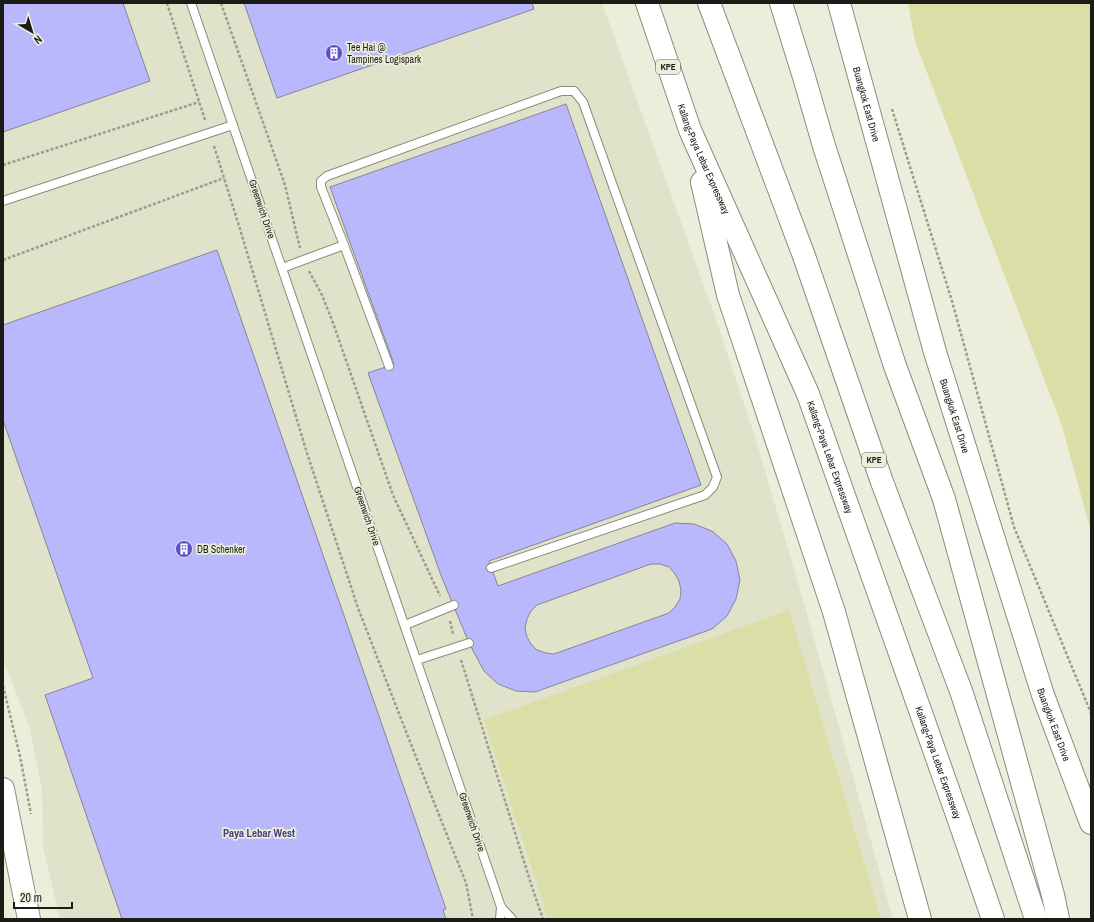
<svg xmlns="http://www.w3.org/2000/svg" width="1094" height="922" font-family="'Archivo Narrow',sans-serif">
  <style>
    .built { fill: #e0e3c9 }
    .green { fill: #dadfa7 }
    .building { fill: #b9b8fd; stroke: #858596; fill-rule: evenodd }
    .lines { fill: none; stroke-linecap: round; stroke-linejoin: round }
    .lane-casing { stroke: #8a8c7b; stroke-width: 10 }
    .primary-casing { stroke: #8a8c7b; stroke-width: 24 }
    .highway-casing { stroke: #8a8c7b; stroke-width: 24 }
    .path { stroke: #9a9c8d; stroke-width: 2.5; stroke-dasharray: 3 2; stroke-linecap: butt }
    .lane { stroke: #fff; stroke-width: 8 }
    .primary { stroke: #fff; stroke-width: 22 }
    .highway { stroke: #fff; stroke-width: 22 }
    .labels { text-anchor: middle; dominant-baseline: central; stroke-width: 3.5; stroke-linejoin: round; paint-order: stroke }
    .shield { fill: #eceedb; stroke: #5a5b50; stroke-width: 1 }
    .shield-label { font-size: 9px; font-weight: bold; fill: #1b1c15 }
    .poi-label { font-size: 10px; fill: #1b1c15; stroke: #eceedb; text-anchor: start }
    .street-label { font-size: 10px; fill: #1b1c15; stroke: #eceedb }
    .neighbourhood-label { font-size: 11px; font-weight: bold; fill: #45407d; stroke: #eceedb }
  </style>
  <rect width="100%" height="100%" fill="#eceedb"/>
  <!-- built -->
  <polygon class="built" points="3,3 602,3 717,322 756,440 804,603 893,919 60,919 43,847 42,790 30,729 5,664 3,654"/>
  <!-- green -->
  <g class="green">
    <polygon points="908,3 1091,3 1091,532 1062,426 915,41"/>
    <polygon points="789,610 881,919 548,919 484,720"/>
  </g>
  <!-- building -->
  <g class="building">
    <polygon points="3,3 123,3 150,81 3,132"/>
    <polygon points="244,3 532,3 534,9 277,98"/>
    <path d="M566,104L701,485L489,561L498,586L675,523L694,524L712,531L727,544L736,561L740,580L736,599L727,616L712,629L535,692L516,691L498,684L484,671L469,643L442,578L368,373L394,364L330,187ZM651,564H660L669,567L675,574L679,581L681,590L680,599L675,607L669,613L554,654L546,653L537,650L531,644L527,637L525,628L527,619L531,611L537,605Z"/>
    <polygon points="217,250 446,909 443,910 446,919 122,919 45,695 93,678 3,420 3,325"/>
  </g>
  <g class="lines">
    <!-- lane casing -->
    <g class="lane-casing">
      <g id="lane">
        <polyline points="191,3 501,907 512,919"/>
        <polyline points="3,201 233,125"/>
        <polyline points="282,268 344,245"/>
        <polyline points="389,366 344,245 321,187 321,181 327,176 561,91 574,91 583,102 717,477 713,487 705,495 491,568"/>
        <polyline points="405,625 454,605"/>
        <polyline points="417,660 469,643"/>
        <polyline points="500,919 501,907"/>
      </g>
    </g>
    <!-- primary casing -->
    <g class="primary-casing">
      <g id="primary">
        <path id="s1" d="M839,3L935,352L1043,695L1091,823"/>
        <polyline points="3,789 29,919"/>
      </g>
    </g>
    <!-- highway casing -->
    <g class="highway-casing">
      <g id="highway">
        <path id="s2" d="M647,3L690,130L808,394L960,823L993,919"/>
        <polyline points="709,3 804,256 882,482 961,691 1036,919"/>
        <polyline points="781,3 804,77 824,146 895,366 944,499 1053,895 1058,919"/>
        <polyline points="702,182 728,295 834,612 920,919"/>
      </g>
    </g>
    <!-- path -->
    <g class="path">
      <polyline points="167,3 205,120"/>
      <polyline points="221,3 285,185 300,248"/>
      <polyline points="892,109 952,301 1014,527 1091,713"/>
      <polyline points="214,146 240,229 306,450 358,608 405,729 466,883 473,919"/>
      <polyline points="3,165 199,102"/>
      <polyline points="3,260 224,178"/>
      <polyline points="309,271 322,295 332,320 393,495 440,596"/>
      <polyline points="450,621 453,634"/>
      <polyline points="461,660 532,887 543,919"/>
      <polyline points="3,686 20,756 31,814"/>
    </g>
    <!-- lane -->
    <use href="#lane" class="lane"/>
    <!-- primary -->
    <use href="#primary" class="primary"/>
    <!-- highway -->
    <use href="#highway" class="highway"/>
  </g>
  <!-- icons -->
  <defs>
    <g id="building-disc" transform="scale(0.9)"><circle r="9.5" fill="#604fc8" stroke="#eceedb"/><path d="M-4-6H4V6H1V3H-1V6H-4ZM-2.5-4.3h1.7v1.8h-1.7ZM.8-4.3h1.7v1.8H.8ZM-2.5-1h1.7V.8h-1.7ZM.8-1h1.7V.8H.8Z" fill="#fff"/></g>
  </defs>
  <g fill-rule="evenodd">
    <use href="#building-disc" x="334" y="53"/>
    <use href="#building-disc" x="184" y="549"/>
  </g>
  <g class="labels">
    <!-- shield labels -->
    <g class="shield">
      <rect x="656" y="60" width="24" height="14" rx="3"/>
      <rect x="862" y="453" width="24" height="14" rx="3"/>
    </g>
    <g class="shield-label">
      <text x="668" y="67">KPE</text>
      <text x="874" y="460">KPE</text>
    </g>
    <!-- poi labels -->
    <g class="poi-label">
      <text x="347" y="47">Tee Hai @<tspan x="347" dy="12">Tampines Logispark</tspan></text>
      <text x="197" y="549">DB Schenker</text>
    </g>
    <!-- street labels -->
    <g class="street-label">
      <text stroke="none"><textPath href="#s1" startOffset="105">Buangkok East Drive</textPath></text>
      <text stroke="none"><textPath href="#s2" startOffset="166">Kallang-Paya Lebar Expressway</textPath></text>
      <text transform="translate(262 209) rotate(71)">Greenwich Drive</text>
      <text stroke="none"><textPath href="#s1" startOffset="429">Buangkok East Drive</textPath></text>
      <text stroke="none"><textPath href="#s2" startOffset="490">Kallang-Paya Lebar Expressway</textPath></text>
      <text transform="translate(367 516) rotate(71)">Greenwich Drive</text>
      <text stroke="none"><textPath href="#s1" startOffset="753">Buangkok East Drive</textPath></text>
      <text stroke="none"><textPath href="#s2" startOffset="814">Kallang-Paya Lebar Expressway</textPath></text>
      <text transform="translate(472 822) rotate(71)">Greenwich Drive</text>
    </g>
    <!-- neighbourhood labels -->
    <g class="neighbourhood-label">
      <text x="259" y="833">Paya Lebar West</text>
    </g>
  </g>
  <!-- border -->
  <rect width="1094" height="922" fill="none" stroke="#1b1c15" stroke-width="8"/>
  <!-- north arrow -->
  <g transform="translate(32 32) rotate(142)" stroke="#eceedb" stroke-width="3" paint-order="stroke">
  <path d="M0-3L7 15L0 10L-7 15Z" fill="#1b1c15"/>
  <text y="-6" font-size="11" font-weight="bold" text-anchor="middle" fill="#1b1c15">N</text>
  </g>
  <!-- scale -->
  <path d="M14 902v6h58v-6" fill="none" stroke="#1b1c15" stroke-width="2"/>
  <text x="20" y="902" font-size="12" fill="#1b1c15" stroke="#eceedb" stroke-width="3" paint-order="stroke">20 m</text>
</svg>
